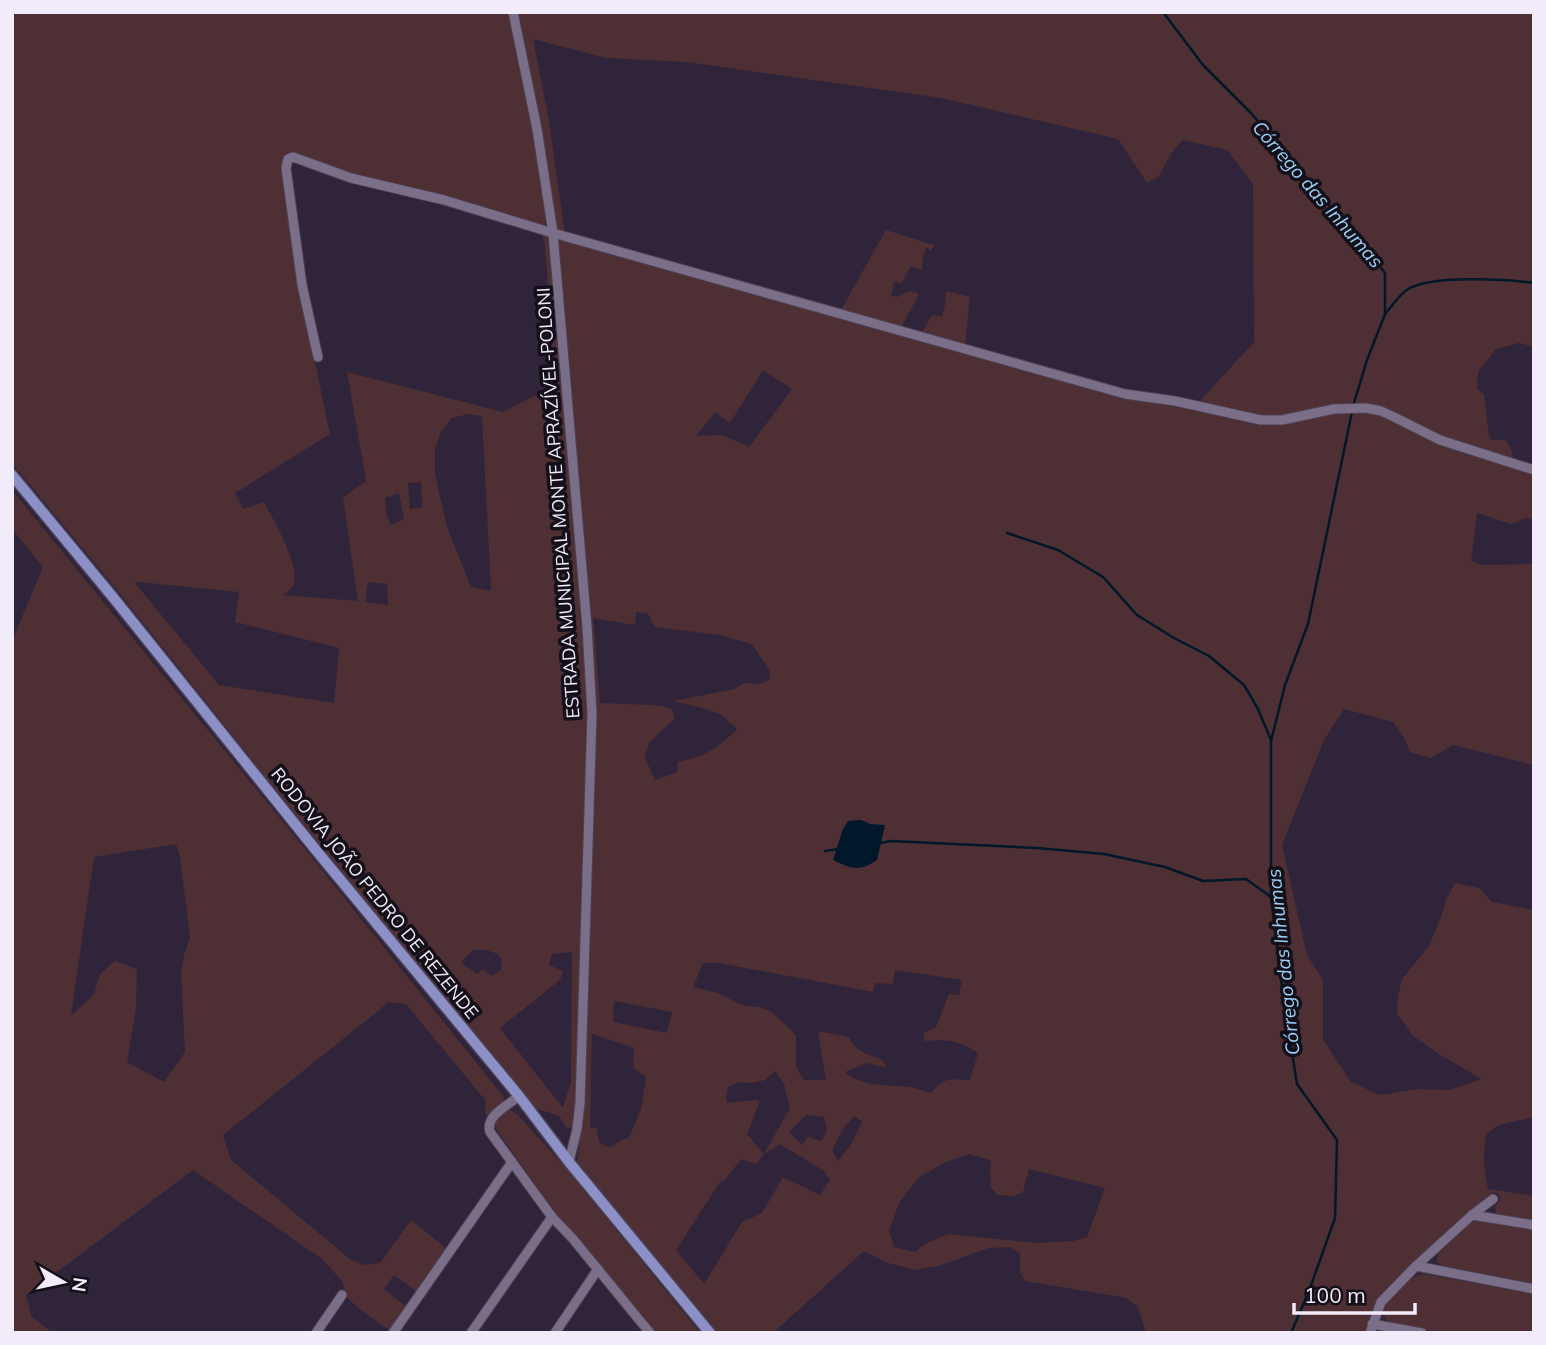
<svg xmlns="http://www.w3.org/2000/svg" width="1546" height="1345" font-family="Mulish,sans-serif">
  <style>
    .green { fill: #4e2f33; fill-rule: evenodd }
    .water { fill: #001829 }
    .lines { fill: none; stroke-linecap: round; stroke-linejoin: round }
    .stream { stroke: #001829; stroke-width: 2.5 }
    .minor-casing { stroke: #4c4255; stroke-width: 11 }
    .major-casing { stroke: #4c4255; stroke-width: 13 }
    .minor { stroke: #7b6e88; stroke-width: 9 }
    .major { stroke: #8c90c7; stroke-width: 10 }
    .labels { text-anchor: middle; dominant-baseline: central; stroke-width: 7; stroke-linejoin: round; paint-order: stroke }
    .street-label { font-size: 18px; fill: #f2ebf9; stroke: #141019 }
    .water-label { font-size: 19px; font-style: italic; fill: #9ccff6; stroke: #141019 }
  </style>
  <rect width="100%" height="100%" fill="#2f243a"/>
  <!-- green -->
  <g class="green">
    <path d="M12,12H510L533,129L547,221L542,226C459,199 373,180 289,156L299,286L330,434L235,493L243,509L264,502C273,519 300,566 294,583C292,589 287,592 283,595L358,601L343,498L366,481L347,372L503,412L538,394L555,390L545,245L542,232L549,235L590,715L578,1102L574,1129L566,1127L559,1116L537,1109L320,845L118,591L12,463ZM468,414L482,416L491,591L471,587L447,527L435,474V448L441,432L452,418ZM421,482L422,507L410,509L408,483ZM399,493L404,519L391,525L387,517L385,498ZM139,582L239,592L235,622L339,648L334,703L219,685L135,583ZM368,582L387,584L388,605L365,602ZM473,950H486L498,954L502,961L501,970L492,976L483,969L477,974L461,962ZM572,952L571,1081L563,1108L500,1028L560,980L563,971L549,965L552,954Z"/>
    <path d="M517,12H1534V347L1519,343L1496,349L1478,372L1477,389L1484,395L1489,436L1492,440H1505L1511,448L1513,460L1455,443L1368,406C1331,398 1306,417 1270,419L1198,403L1254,342L1253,184L1227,150L1183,140L1172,152L1159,176L1147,183L1118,139L941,98L687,62L606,58L533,39L549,121L565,234L556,232Z"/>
    <polygon points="886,230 934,245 931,251 927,247 923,255 922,270 911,266 902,283 894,282 891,296 897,297 910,291 919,294 901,328 841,310"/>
    <path d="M559,241H566L1175,404L1259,425L1272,426L1334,412H1366L1380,415L1440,444L1534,473V520L1528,517L1511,524L1477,513L1471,561L1483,565L1534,564V765L1453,745L1431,758L1410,752L1405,739L1393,722L1344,709L1324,740L1282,845L1307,955L1323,980V1039L1351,1082L1380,1095L1417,1089L1449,1090L1482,1079L1437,1053L1412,1035L1397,1013L1398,996L1402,979L1429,946L1441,917L1446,900L1455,883L1479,888L1492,902L1534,910V1117L1499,1125L1487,1133C1482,1154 1484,1169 1488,1189L1534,1196V1221L1499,1216C1491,1205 1497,1207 1501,1198L1497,1193L1493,1192L1467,1213L1413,1264L1379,1300L1365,1333H1146L1138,1307L1127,1298L1025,1281L1020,1272V1253L1010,1247L989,1248L938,1266L915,1270L888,1263L864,1251L773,1333H718L577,1164L583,1104L594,713L557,242ZM763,370L792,389L749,447L723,435L696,436L715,412L730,423ZM636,612L648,614L655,627L719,635L752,644L769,669L770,679L760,684L744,683L735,689L673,701L699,707L720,714L737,729C716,750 707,755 678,762L677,772L655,780L645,758L649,743L675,718L671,708L654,705L600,703L593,618L635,625ZM861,820L870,824L834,860L843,829ZM703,963H719L873,992L875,983L893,984L895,970L962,980L959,995L949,994L936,1027L924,1033V1041C945,1039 960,1040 978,1053L970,1080C952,1080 942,1076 932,1093C925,1091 917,1089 910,1087C887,1084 863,1088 845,1072L867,1063L886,1068L883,1060C868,1055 855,1051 849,1037L818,1031L826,1080H804L796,1067V1035L772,1012L759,1007L742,1005L717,993L693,987ZM614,1001L672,1012L667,1033L613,1022ZM592,1034L634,1048L633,1067L646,1077L641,1109L630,1135L628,1138C612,1141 616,1154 599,1142L597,1128H590ZM775,1071L784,1084L790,1108L764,1154L747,1134L760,1101L754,1100L727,1103L726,1099L728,1087L739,1082L752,1083L765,1080ZM806,1115L824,1117L827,1130L821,1141L808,1137L802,1145L789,1132ZM854,1116L862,1122L851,1145L838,1161L832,1150L843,1129ZM780,1144L824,1171L830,1180L820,1195L783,1177L762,1213L742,1222L704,1284L676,1250L720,1182L725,1180L741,1159L756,1164L764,1154ZM969,1154L991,1160L990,1172L991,1187L998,1195L1014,1196L1023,1192L1029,1169L1105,1188L1087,1237L1073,1241L1036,1243L948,1234L923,1245L915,1252L894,1247L889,1231L899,1203L918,1178L946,1162Z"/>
    <polygon points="946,291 970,297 965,346 921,334 932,315 942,317 945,304"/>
    <path d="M12,490L309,854L504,1097L503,1103L489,1117L485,1114L486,1101L406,1004L389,1002L223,1135L231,1160L351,1260L364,1265L380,1263L411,1220L446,1248L416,1291L394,1275L384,1289L406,1306L389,1330L358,1308L346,1296L347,1294L345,1291L342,1281L322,1259L193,1170L26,1295L31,1316L53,1333H12V641L43,567L12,529ZM176,844L180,857L190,938L184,955L181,973L185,1052L164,1082L127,1062L136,1008L137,969L115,961L100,974L94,994L71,1016L94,857Z"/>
    <path d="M510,1110L517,1114L564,1166L700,1333H655L557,1215L494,1126C494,1118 503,1114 510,1110Z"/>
    <polygon points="1478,1221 1534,1230 1534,1285 1443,1267 1437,1262 1438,1254 1472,1222"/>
    <path d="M1423,1274L1534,1294V1333H1446L1392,1325C1388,1321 1383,1318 1383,1311C1384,1299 1411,1276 1423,1274Z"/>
  </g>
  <!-- water -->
  <path class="water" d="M861,820L870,824L885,825L877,860C859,872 852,869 833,860L843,829L848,821Z"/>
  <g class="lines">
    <!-- stream -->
    <g class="stream">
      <polyline points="1163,12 1203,65 1250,112 1281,147 1385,273 1385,314 1367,360 1354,403"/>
      <path d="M1385,314C1392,306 1399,295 1408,289C1432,275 1506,279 1534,283"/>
      <polyline points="1007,533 1058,550 1103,577 1137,615 1174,638 1209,656 1244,685 1258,709 1271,740"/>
      <polyline points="880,843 891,841 1037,848 1104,854 1165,867 1203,881 1246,879 1271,897"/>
      <polyline points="825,851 839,849"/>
      <polyline points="1291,1333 1309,1291 1335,1218 1337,1140 1297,1084 1283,995 1271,897 1271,741 1285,685 1308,624 1352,412"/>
    </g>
    <!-- minor casing -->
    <g class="minor-casing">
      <g id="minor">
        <polyline points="513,12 537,129 553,233 587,627 592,714 580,1103 577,1129 569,1162"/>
        <polyline points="318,357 302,285 286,168 288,159 293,157 351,178 444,200 553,233 1125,394 1175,401 1261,420 1282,420 1334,409 1366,408 1381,411 1394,417 1440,440 1534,470"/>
        <path d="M519,1096C507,1106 485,1116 490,1132L552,1217L573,1239L650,1333"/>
        <polyline points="1472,1215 1534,1225"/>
        <polyline points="1416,1266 1534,1289"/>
        <polyline points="1372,1324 1422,1333"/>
        <polyline points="316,1333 342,1295"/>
        <polyline points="393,1333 512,1162"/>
        <polyline points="471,1333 552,1217"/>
        <polyline points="555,1333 598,1269"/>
        <polyline points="1370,1333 1381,1302 1416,1266 1472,1215 1493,1199"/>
      </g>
    </g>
    <!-- major casing -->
    <g class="major-casing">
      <polyline id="major" points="12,475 112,596 315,849 519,1096 569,1162 710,1333"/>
    </g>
    <!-- minor -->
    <use href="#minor" class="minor"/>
    <!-- major -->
    <use href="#major" class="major"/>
  </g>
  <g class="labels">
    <!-- street labels -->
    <g class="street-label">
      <text transform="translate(558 503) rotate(-94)">ESTRADA MUNICIPAL MONTE APRAZÍVEL-POLONI</text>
      <text transform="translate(375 893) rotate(51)">RODOVIA JOÃO PEDRO DE REZENDE</text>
    </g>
    <!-- water labels -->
    <g class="water-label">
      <text transform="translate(1318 194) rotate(49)">Córrego das Inhumas</text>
      <text transform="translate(1283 962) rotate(-96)">Córrego das Inhumas</text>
    </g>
  </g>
  <!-- border -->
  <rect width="1546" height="1345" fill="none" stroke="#f2ebf9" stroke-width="28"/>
  <!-- north arrow -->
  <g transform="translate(63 1282) rotate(99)" stroke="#141019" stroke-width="5" paint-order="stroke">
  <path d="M0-5L12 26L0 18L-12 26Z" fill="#f2ebf9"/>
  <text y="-10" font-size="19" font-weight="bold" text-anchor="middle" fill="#f2ebf9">N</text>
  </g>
  <!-- scale -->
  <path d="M1294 1303v10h121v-10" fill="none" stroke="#f2ebf9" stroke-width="3.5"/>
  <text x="1304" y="1303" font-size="21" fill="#f2ebf9" stroke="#141019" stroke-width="5" paint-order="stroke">100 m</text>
</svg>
